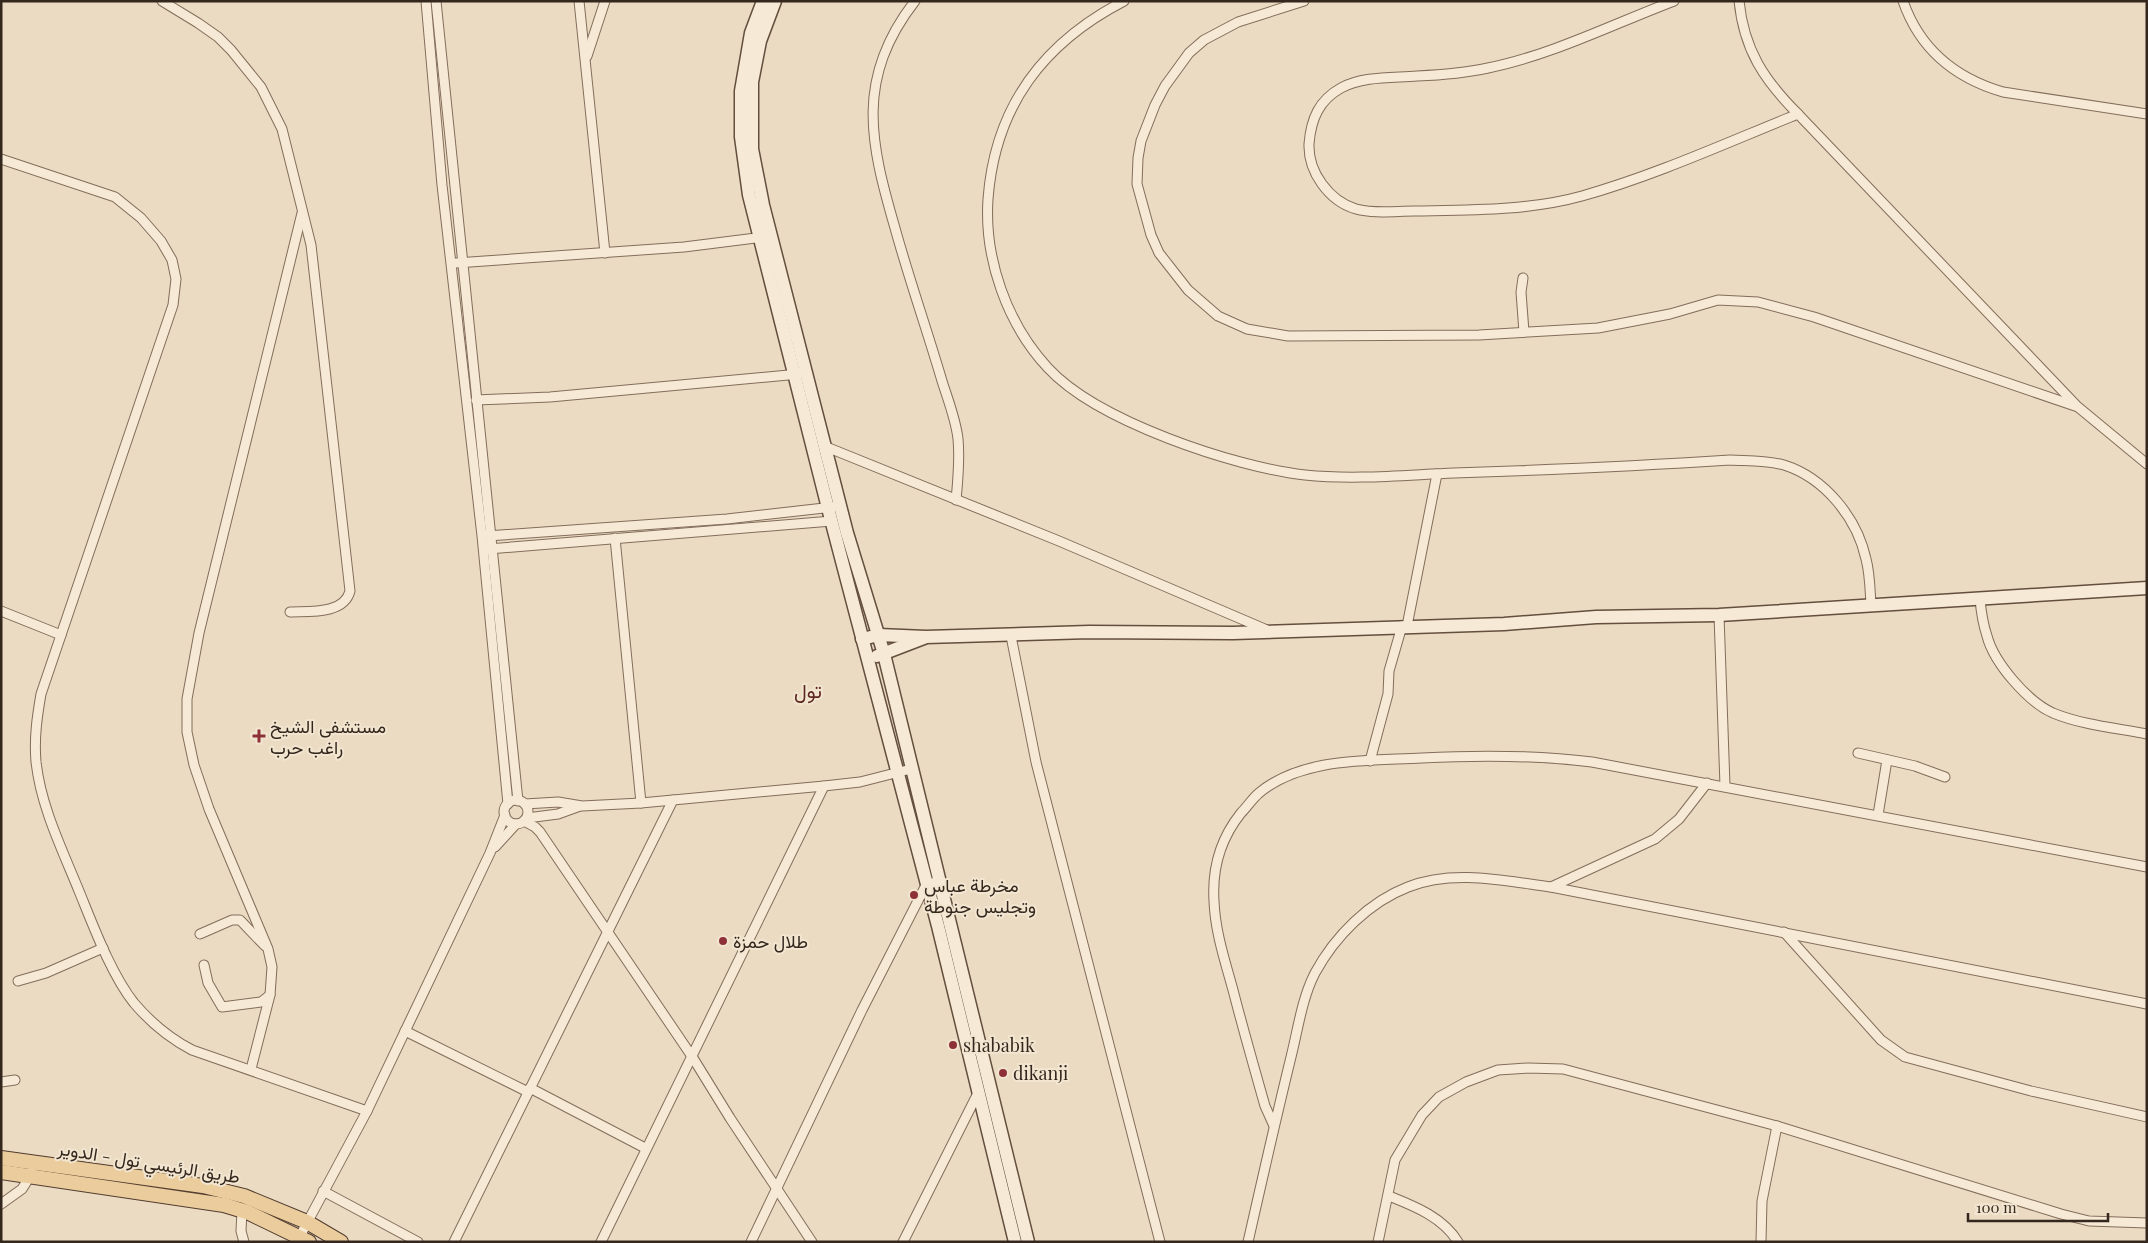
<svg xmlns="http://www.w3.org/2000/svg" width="2148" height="1243" font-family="'Playfair Display',Vazirmatn,serif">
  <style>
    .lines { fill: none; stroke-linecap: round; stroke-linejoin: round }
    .street-casing { stroke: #836d5b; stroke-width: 11 }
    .secondary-casing { stroke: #644e3e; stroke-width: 15 }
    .primary-casing { stroke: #513c2f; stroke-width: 16 }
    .street { stroke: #f6e9d5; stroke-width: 9 }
    .secondary { stroke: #f6e9d5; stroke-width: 12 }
    .primary { stroke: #ebcc9c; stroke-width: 14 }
    .poi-dot { fill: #8d3038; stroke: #f2e6d1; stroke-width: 2 }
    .labels { text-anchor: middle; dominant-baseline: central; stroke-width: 4; stroke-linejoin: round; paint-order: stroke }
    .poi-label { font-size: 18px; fill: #34271e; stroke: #f2e6d1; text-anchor: start }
    .street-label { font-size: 18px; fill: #34271e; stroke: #f2e6d1 }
    .quarter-label { font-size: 20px; fill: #5d2821; stroke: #f2e6d1 }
  </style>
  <rect width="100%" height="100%" fill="#eadbc2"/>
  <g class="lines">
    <!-- street casing -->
    <g class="street-casing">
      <g id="street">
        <path d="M162,1L198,23L218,37L231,50L261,87L282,129L311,245L350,591C344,615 308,611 290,612"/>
        <polyline points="426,1 442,185 482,536 508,804"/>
        <polyline points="436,1 518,801"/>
        <polyline points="579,1 605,253"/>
        <path d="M915,1C855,78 870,142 895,228C909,279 927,330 942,381C948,400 956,420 958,439C960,459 958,480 956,500"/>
        <path d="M1124,1C1043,43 995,106 988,199C984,259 1007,324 1048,368C1097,421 1234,467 1305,475C1354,480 1405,475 1454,473C1546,470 1638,466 1730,460C1748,461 1766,460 1784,465C1825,478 1857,518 1866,559C1870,574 1870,590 1871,605"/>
        <polyline points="1304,1 1238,22 1204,40 1189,53 1165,86 1155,105 1141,141 1138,158 1137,184 1151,235 1159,253 1188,290 1218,316 1247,329 1288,336 1479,335 1598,328 1670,314 1718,300 1758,302 1814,317 2078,407 2147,464"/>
        <path d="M1674,1C1613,24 1552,55 1488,68C1465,73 1440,75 1417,76C1392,78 1363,76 1341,88C1319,100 1311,119 1309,144C1308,172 1329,201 1356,209C1374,214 1396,211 1414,211C1469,210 1528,211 1582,196C1656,175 1726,143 1798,114L2076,405"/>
        <path d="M1739,1C1744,50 1764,80 1798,114"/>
        <path d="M1903,1C1920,50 1955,78 2003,92L2147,114"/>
        <polyline points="587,56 605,1"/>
        <path d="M1,159L115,197L141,218L161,241L172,260L176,279L173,305L41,694C37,717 34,738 36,762C41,807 62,849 79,891C93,925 111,974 134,1003C151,1023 169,1038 192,1050L367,1111"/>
        <polyline points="456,263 684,247 764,237"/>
        <polyline points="1523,278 1521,292 1524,332"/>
        <polyline points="476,400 550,397 799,374"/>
        <polyline points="824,446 1059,541 1267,630"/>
        <polyline points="487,536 727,519 833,507"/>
        <polyline points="615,538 641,803"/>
        <polyline points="488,549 832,521"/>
        <path d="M1980,599C1981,611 1983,624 1987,636C1994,663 2028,702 2053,713C2082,725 2116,728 2147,734"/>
        <polyline points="1,611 61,635"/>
        <polyline points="1719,615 1725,786"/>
        <polyline points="1407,626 1437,474"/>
        <polyline points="1011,636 1036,762 1160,1242"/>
        <polyline points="1858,753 1915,766 1945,777"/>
        <polyline points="1370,761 1388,694 1389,671 1402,626"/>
        <circle cx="516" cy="812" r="12"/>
        <polyline points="525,804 558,802 582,806 641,803 824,786 860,782 911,769"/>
        <polyline points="1878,815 1887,760"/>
        <polyline points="527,818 558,814 580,806"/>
        <polyline points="524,821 535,827 540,832 693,1058 730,1118 812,1242"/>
        <polyline points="495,847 516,824"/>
        <polyline points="1551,887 1655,839 1679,819 1707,783"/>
        <polyline points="1784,932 1881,1040 1905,1057 2031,1091 2147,1117"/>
        <polyline points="200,934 232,920 240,920 265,946"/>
        <polyline points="204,965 208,983 222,1007 261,1002 270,995"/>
        <polyline points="18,981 46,973 103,948"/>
        <polyline points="405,1031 528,1092"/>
        <polyline points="251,1069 270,995 272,967 268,949 209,809 194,765 187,732 187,699 199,633 302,213"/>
        <polyline points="1,1082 15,1080"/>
        <polyline points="530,1088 645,1148"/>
        <path d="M1274,1126L1265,1106C1254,1067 1243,1029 1233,990C1225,961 1215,931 1214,901C1212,869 1221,838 1241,813C1247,807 1252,799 1259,793C1302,757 1369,761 1422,758C1479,755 1535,755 1592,762L2147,867"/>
        <polyline points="323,1191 418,1242"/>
        <path d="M1389,1196C1414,1206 1443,1217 1458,1242"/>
        <polyline points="1,1204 22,1189 32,1173"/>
        <polyline points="242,1211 241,1231 244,1242"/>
        <polyline points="300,1236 367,1111 490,853 505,815"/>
        <polyline points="454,1242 673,800"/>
        <polyline points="601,1242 824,786"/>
        <polyline points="751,1242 862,1010 926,885 939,881"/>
        <polyline points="903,1242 979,1091"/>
        <path d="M1248,1242C1262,1180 1276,1118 1291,1057C1298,1029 1302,998 1315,973C1335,936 1369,902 1408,887C1453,869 1505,881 1551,887L2147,1004"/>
        <polyline points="1378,1242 1395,1160 1422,1115 1439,1097 1466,1082 1498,1070 1528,1068 1563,1069 1777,1126 2061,1214 2089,1221 2147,1223"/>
        <polyline points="1761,1242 1762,1201 1777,1126"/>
      </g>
    </g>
    <!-- secondary casing -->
    <g class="secondary-casing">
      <g id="secondary">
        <polyline points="763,1 751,33 741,91 741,137 749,195 828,508 938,926 1015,1242"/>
        <polyline points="775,1 760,41 752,82 752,149 763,205 847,533 884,654 1028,1242"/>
        <polyline points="862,639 879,635 926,637 1089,632 1233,633 1504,624 1596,617 1719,615 2147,588"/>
        <polyline points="877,656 924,638"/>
      </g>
    </g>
    <!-- primary casing -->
    <g class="primary-casing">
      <g id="primary">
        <polyline points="1,1158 203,1186 244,1196 307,1222 341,1242"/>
        <polyline points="1,1172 224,1205 247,1212 309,1242"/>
      </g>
    </g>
    <!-- street -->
    <use href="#street" class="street"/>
    <!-- secondary -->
    <use href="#secondary" class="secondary"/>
    <!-- primary -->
    <use href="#primary" class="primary"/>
  </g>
  <!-- markers -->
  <g class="poi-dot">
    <path d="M256.5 728.5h5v5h5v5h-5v5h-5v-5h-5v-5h5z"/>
    <circle cx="914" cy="895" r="5"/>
    <circle cx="723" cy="941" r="5"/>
    <circle cx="953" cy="1045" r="5"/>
    <circle cx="1003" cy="1073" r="5"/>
  </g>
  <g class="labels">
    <!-- poi labels -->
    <g class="poi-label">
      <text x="270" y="726">مستشفى الشيخ<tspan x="270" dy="21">راغب حرب</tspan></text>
      <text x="924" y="885">مخرطة عباس<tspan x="924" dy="21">وتجليس جنوطة</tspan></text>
      <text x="733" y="941">طلال حمزة</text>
      <text x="963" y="1045">shababik</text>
      <text x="1013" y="1073">dikanji</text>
    </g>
    <!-- street labels -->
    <g class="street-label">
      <text transform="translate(149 1162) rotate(9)">طريق الرئيسي تول - الدوير</text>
    </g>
    <!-- quarter labels -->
    <g class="quarter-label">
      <text x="808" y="689">تول</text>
    </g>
  </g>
  <!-- border -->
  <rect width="2148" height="1243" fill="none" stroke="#34271e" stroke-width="5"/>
  <!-- scale -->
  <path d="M1968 1213v8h140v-8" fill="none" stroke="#34271e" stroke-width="2.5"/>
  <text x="1976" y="1213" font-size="15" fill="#34271e" stroke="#f2e6d1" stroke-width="4" paint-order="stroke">100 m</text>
</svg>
